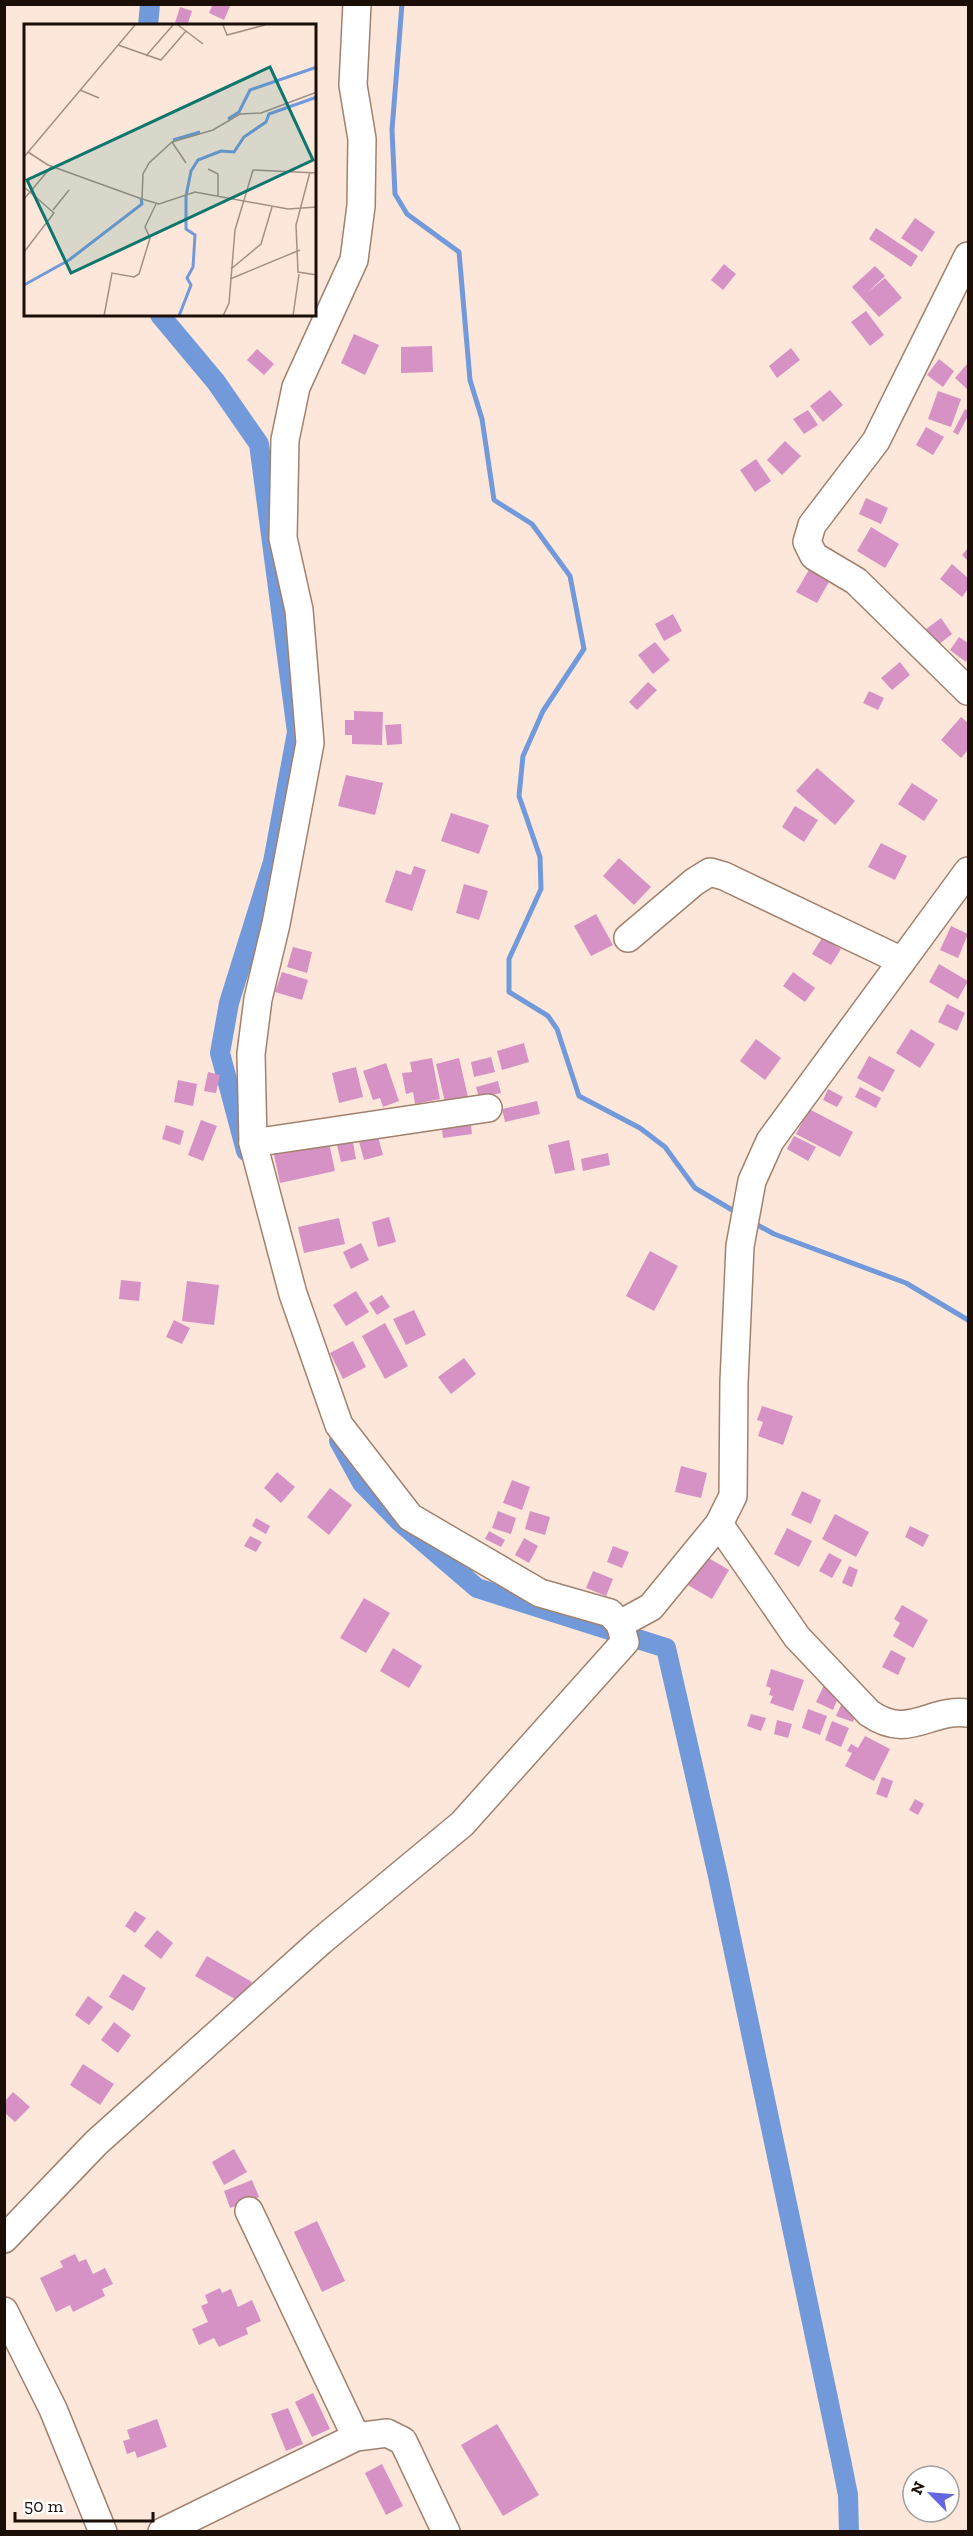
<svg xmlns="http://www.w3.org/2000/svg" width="973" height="2536" font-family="'Zilla Slab',serif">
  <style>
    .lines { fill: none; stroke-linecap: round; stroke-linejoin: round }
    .stream { stroke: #729ada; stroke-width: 5 }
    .canal { stroke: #729ada; stroke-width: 20 }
    .building { fill: #d692c5 }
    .minor-casing { stroke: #a1816e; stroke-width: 30 }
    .minor { stroke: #fff; stroke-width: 27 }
    .inset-river { fill: none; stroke: #729ada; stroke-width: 3 }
    .inset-road { fill: none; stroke: #a29086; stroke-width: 1.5 }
    .view { fill: #0f766e; fill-opacity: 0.15; stroke: #0f766e; stroke-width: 3 }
    .inset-edge { fill: none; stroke: #1a0e07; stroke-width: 3 }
  </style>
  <rect width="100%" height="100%" fill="#fde7db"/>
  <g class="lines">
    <!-- stream -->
    <g class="stream">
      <polyline points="402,4 392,130 395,194 407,214 459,252 470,380 482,419 494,500 532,524 570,576 584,649 543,711 523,756 519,796 540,857 541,889 509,959 509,992 548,1016 557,1029 579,1096 640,1128 665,1147 695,1188 739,1214"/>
      <polyline points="752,1222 774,1234 906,1283 968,1320"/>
    </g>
    <!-- canal -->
    <g class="canal">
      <polyline points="148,26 150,4"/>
      <polyline points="160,315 216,382 259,444 297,732 273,862 229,1003 220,1053 246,1151"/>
      <polyline points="339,1441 362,1483 400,1522 477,1588 666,1648 718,1876 841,2460 848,2495 849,2532"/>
    </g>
  </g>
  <!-- building -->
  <g class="building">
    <polygon points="213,4 231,4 224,20 209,13"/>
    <polygon points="180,7 192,11 187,26 174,26"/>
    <polygon points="915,218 935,232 922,252 901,238"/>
    <polygon points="876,228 918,256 911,267 869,239"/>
    <polygon points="724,264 736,274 723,290 711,280"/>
    <polygon points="875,266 885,276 867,293 885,278 902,298 879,317 852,287"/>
    <polygon points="866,311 884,335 870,346 851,322"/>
    <polygon points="354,334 379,345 365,375 341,363"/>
    <polygon points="432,346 433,372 401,373 401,347"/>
    <polygon points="791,348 800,360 777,378 769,366"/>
    <polygon points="257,349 274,364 264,375 247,360"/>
    <polygon points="939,359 954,371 943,387 927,375"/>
    <polygon points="967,364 968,365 968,390 955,378"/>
    <polygon points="830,390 843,405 823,422 810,406"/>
    <polygon points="938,391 961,399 951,427 928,419"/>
    <polygon points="965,409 968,411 968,416 958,435 953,432"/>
    <polygon points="808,410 818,425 804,434 793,419"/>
    <polygon points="926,427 944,437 933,455 916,445"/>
    <polygon points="785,441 801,456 782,475 767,460"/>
    <polygon points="756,459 771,481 755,492 740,470"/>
    <polygon points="866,498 888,508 881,524 859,514"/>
    <polygon points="871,527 899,544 885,568 857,551"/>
    <polygon points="968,548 968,561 962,555"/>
    <polygon points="952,564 968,578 968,589 962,597 940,579"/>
    <polygon points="810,568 830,580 817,603 796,592"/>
    <polygon points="673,614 682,631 664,641 655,624"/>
    <polygon points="941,618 952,634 934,648 922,632"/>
    <polygon points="959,637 968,643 968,658 966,662 950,650"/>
    <polygon points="655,642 670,660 653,674 638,655"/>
    <polygon points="900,662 910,675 892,690 881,678"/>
    <polygon points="648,682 657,690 637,710 629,702"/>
    <polygon points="869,691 884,698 878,710 863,703"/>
    <polygon points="354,711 383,712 382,745 352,744 352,735 345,735 345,720 354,720"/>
    <polygon points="961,717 968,723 968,750 961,758 941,740"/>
    <polygon points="401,724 402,744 387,745 385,725"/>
    <polygon points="817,768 855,801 835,825 796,791"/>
    <polygon points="346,775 383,783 375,815 338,806"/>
    <polygon points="912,783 938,800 924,821 898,804"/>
    <polygon points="795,806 818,820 804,842 782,827"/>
    <polygon points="451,813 489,825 479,854 441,841"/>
    <polygon points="881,843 907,856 895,880 868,867"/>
    <polygon points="619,858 651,887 634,905 603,876"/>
    <polygon points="414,866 426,870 412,911 385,902 396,870 411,875"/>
    <polygon points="464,884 488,891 479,920 456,913"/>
    <polygon points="596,914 613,945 591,956 574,926"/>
    <polygon points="951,926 968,934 958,958 940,950"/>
    <polygon points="822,938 841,949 831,965 812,954"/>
    <polygon points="293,947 312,952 307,973 287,967"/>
    <polygon points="939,964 968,981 958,999 929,982"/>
    <polygon points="282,972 308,980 302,1000 275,992"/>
    <polygon points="793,972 815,988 805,1002 783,986"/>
    <polygon points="947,1004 965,1013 957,1031 938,1022"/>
    <polygon points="911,1029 935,1044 920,1068 896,1053"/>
    <polygon points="756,1039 781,1058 765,1080 740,1061"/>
    <polygon points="524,1043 529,1062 502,1070 497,1051"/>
    <polygon points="869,1056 895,1070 883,1092 857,1078"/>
    <polygon points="491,1057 495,1072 474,1077 471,1062"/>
    <polygon points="432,1058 440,1099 415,1104 413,1092 406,1094 402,1073 412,1072 410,1062"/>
    <polygon points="459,1058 468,1097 445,1102 436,1064"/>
    <polygon points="386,1063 399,1101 383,1107 380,1098 373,1100 363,1071"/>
    <polygon points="356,1067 363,1097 339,1103 332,1073"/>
    <polygon points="208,1072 220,1075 216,1093 204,1091"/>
    <polygon points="178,1080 197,1084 193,1106 174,1102"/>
    <polygon points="498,1081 501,1093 479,1098 476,1087"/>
    <polygon points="860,1087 881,1098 876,1108 855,1097"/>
    <polygon points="828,1089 843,1097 837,1107 823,1100"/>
    <polygon points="537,1101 540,1114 505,1122 502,1109"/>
    <polygon points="809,1109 853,1132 840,1157 796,1134"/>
    <polygon points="470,1117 472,1134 443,1138 441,1121"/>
    <polygon points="201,1120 217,1126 203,1161 188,1155"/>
    <polygon points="166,1125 184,1131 180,1145 162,1139"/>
    <polygon points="377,1133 383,1155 364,1160 358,1138"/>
    <polygon points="794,1136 816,1147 808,1161 787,1149"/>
    <polygon points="352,1137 356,1159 341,1162 336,1141"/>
    <polygon points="328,1138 335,1171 280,1183 273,1150"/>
    <polygon points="569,1140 575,1170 555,1174 548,1145"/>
    <polygon points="608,1153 610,1165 583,1171 581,1159"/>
    <polygon points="389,1217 396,1242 378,1247 372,1222"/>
    <polygon points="339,1218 345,1244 304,1253 298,1227"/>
    <polygon points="361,1243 369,1260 351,1269 343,1252"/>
    <polygon points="650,1251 678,1266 654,1311 626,1296"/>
    <polygon points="121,1280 141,1282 139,1301 119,1299"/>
    <polygon points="187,1281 219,1285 214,1325 182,1321"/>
    <polygon points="356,1291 369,1312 346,1326 333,1305"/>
    <polygon points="382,1295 390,1307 377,1315 369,1303"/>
    <polygon points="414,1310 426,1335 406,1345 393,1319"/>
    <polygon points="174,1320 190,1328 182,1344 166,1337"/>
    <polygon points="385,1323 408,1366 385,1379 362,1336"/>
    <polygon points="353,1341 366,1367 343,1379 330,1353"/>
    <polygon points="464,1358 476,1374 451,1394 438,1377"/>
    <polygon points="762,1406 793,1416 783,1445 758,1436 763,1422 757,1420"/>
    <polygon points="681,1466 707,1473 701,1498 675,1492"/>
    <polygon points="277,1472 295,1487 281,1503 264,1488"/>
    <polygon points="512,1480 530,1487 522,1510 503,1503"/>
    <polygon points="330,1488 352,1505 329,1535 307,1517"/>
    <polygon points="802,1491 821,1500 811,1524 791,1515"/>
    <polygon points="498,1511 516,1518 511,1534 492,1528"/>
    <polygon points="530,1511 550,1517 545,1535 525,1529"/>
    <polygon points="835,1514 869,1532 856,1557 822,1539"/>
    <polygon points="256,1518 270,1526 266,1534 252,1526"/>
    <polygon points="910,1526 929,1535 923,1547 905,1537"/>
    <polygon points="787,1528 812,1541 799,1567 774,1554"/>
    <polygon points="489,1531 505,1540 501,1547 485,1539"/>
    <polygon points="250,1536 262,1542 256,1552 244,1546"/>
    <polygon points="524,1538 538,1546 529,1563 515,1555"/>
    <polygon points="613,1546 629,1552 622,1568 607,1562"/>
    <polygon points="829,1553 842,1560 832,1578 819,1571"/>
    <polygon points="705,1556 729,1570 712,1599 686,1584"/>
    <polygon points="849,1566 858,1570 852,1587 842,1583"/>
    <polygon points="593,1571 613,1579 606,1596 586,1588"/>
    <polygon points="364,1598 390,1613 366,1653 340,1638"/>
    <polygon points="902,1605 928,1620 913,1648 893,1636 900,1623 894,1619"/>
    <polygon points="393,1648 422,1666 409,1688 380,1671"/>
    <polygon points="891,1650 906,1658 898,1675 882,1667"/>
    <polygon points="771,1669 804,1680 793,1711 770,1703 773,1696 769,1695 771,1688 766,1686"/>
    <polygon points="825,1683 841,1691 833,1710 816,1702"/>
    <polygon points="842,1703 858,1709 853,1722 836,1716"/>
    <polygon points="808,1709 827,1716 820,1735 802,1728"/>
    <polygon points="751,1714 766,1718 761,1731 747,1726"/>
    <polygon points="777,1720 792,1724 788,1738 774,1734"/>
    <polygon points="832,1721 849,1728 841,1747 825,1740"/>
    <polygon points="865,1736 890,1749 874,1781 845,1766 852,1753 847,1751 851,1744 858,1748"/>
    <polygon points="882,1777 893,1781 887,1798 876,1794"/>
    <polygon points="915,1799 924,1804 918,1815 909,1810"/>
    <polygon points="135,1911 146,1918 135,1933 125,1926"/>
    <polygon points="157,1930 173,1943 161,1959 144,1946"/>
    <polygon points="207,1956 252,1982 240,2002 195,1976"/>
    <polygon points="123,1974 146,1988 133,2011 109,1997"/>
    <polygon points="88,1996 103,2007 89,2025 75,2015"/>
    <polygon points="114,2022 131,2035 118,2053 101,2040"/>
    <polygon points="83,2064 114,2084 100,2105 70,2085"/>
    <polygon points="13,2092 30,2107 15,2122 5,2113 5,2101"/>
    <polygon points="234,2149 247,2172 224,2185 212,2162"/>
    <polygon points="252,2180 259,2197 230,2208 224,2191"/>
    <polygon points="317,2221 345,2281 322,2292 294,2232"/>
    <polygon points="75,2254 79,2262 86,2259 93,2274 105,2268 113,2284 102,2289 105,2296 73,2312 70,2305 56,2312 40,2278 63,2267 60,2261"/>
    <polygon points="220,2288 222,2293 231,2289 238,2307 252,2300 261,2321 246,2328 248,2334 219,2347 214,2338 199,2345 192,2329 208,2322 201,2306 208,2303 205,2295"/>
    <polygon points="313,2393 330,2429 312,2437 295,2402"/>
    <polygon points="288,2408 303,2444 286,2451 271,2414"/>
    <polygon points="157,2419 167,2447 137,2458 135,2451 127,2454 123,2441 130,2439 127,2430"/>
    <polygon points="497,2424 539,2495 503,2516 461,2445"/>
    <polygon points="382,2464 403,2506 386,2515 365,2473"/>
  </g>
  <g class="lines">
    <!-- minor casing -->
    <g class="minor-casing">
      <g id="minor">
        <polyline points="968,256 876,441 812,525 807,542 814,556 856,581 968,691"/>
        <polyline points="628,938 694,882 710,872 724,876 902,961"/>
        <polyline points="253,1143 488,1108"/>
        <path d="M719,1524L797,1637L869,1713C909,1741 929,1708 968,1713"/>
        <polyline points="620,1624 651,1607 719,1524 733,1496 734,1382 740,1246 752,1181 770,1141 968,871"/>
        <polyline points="249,2211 356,2437"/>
        <polyline points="4,2239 96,2143 321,1941 462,1824 625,1642 620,1624 610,1613 540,1593 410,1517 339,1425 293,1294 253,1143 251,1054 258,999 276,924 310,743 299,610 283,538 285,440 296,387 354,260 361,206 362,139 353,85 357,4"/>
        <polyline points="4,2311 53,2409 103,2532"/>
        <polyline points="162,2532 356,2437 387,2433 403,2441 446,2532"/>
      </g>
    </g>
    <!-- minor -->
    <use href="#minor" class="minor"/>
  </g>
  <!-- overview -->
  <g transform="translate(24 24)">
    <rect width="292" height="292" fill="#fde7db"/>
    <path class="inset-river" d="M204,95L215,88L226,66L293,43M149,116L176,108M0,261L45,236L118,180L117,175M155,292L167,261L163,254L169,243L171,211L162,205V172L167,147L174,136L197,127L210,128L220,113L242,98L245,90L293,73"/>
    <path class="inset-road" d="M154,1L179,20M199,1L203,11L241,1M94,21L137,36L162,7M122,32L149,1M56,66L75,74M148,118L162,139M4,128L24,141L118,175M0,133L111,1M184,145L194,150V172M286,148L272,201L274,248L293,251M0,163L30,189L0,228M0,175L28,142M118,175L119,150L125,139L148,118L189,106L216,90L237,89L293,68M118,175L135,180L171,168L264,185L293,183M29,186L45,166M207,245L237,220L248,183M206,255L276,226M80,292L88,249L110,253L115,250L126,214L121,203L132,180M199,292L205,279L211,206L229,146L293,149M269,292L275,250"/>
    <path class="view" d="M246,43L289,136L47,249L3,156Z"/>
    <rect width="292" height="292" class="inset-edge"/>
  </g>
  <!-- border -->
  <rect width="973" height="2536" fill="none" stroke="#1a0e07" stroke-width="12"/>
  <!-- north arrow -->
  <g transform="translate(931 2494) rotate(295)"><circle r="28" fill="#ffffff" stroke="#a39f9c" stroke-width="1.5"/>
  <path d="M0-4.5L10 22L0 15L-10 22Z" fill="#6467e0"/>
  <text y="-9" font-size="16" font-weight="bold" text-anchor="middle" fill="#1a0e07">N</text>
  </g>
  <!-- scale -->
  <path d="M15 2512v9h138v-9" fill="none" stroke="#1a0e07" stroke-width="3"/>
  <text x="24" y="2512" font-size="18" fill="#1a0e07" stroke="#ffffff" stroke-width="4.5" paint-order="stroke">50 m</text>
</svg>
